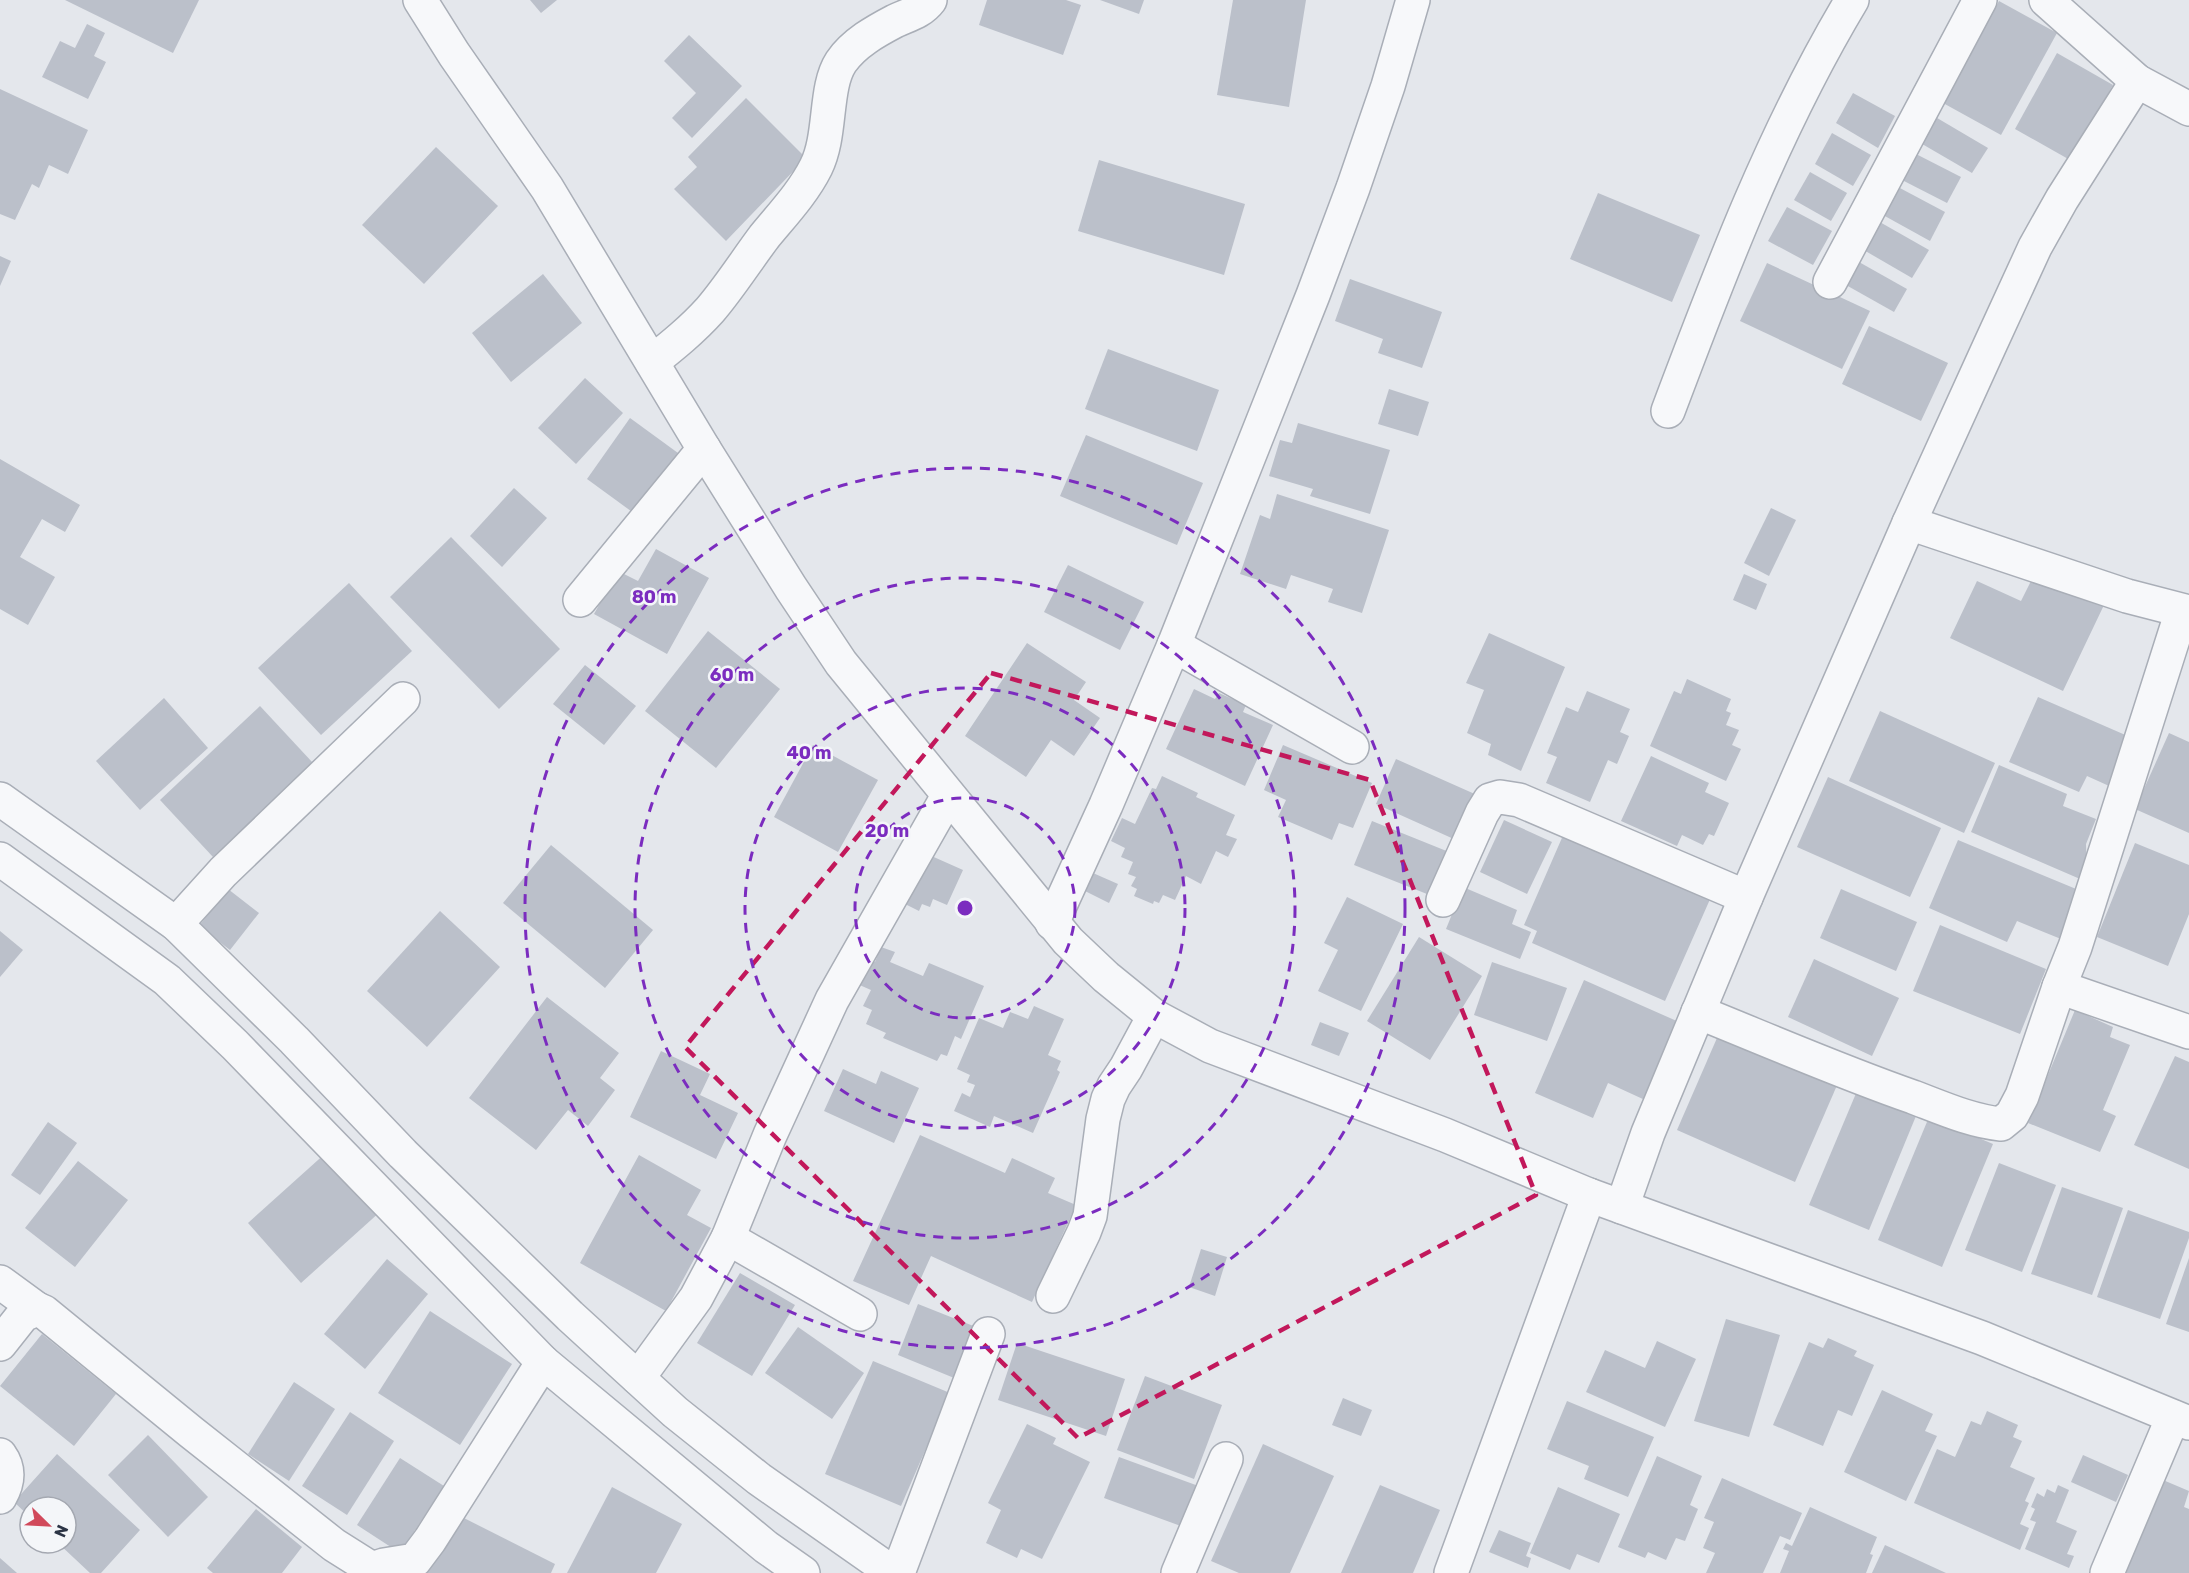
<svg xmlns="http://www.w3.org/2000/svg" width="2189" height="1573" font-family="Rubik,sans-serif">
  <style>
    .building { fill: #bbc0ca }
    .lines { fill: none; stroke-linecap: round; stroke-linejoin: round }
    .minor-casing { stroke: #a9aeb7; stroke-width: 36 }
    .minor { stroke: #f7f8fa; stroke-width: 33 }
    .marked { fill: none; stroke: #c2185b; stroke-width: 4.5; stroke-dasharray: 12 8; stroke-linejoin: round }
    .ring { fill: none; stroke: #7b2cbf; stroke-width: 3; stroke-dasharray: 10 8 }
    .centre { fill: #7b2cbf; stroke: #f4f6f9; stroke-width: 3 }
    .ring-label { font-size: 18px; text-anchor: middle; font-weight: bold; fill: #7b2cbf; stroke: #f4f6f9; stroke-width: 5; stroke-linejoin: round; paint-order: stroke }
  </style>
  <rect width="100%" height="100%" fill="#e4e7ec"/>
  <!-- building -->
  <g class="building">
    <polygon points="65,0 199,0 173,53"/>
    <polygon points="530,0 557,0 541,13"/>
    <polygon points="987,0 1066,0 1081,5 1063,55 979,25"/>
    <polygon points="1100,0 1144,0 1139,14"/>
    <polygon points="1233,0 1306,0 1289,107 1217,95"/>
    <polygon points="1999,1 2057,33 2001,135 1943,103"/>
    <polygon points="87,24 105,33 94,56 106,62 88,99 42,77 60,41 75,48"/>
    <polygon points="689,35 742,86 692,138 672,118 696,93 664,61"/>
    <polygon points="2057,53 2113,85 2070,160 2015,129"/>
    <polygon points="0,89 88,130 68,174 49,165 39,188 32,184 15,220 0,214"/>
    <polygon points="1853,93 1895,116 1878,148 1836,123"/>
    <polygon points="746,98 806,158 726,241 674,189 697,167 688,157"/>
    <polygon points="1932,115 1988,148 1972,173 1917,141"/>
    <polygon points="1832,133 1871,155 1853,186 1815,164"/>
    <polygon points="436,147 498,206 424,284 362,225"/>
    <polygon points="1916,154 1961,177 1947,203 1902,180"/>
    <polygon points="1099,160 1245,204 1224,275 1078,231"/>
    <polygon points="1810,172 1847,193 1831,221 1794,200"/>
    <polygon points="1898,187 1945,212 1930,241 1883,215"/>
    <polygon points="1598,193 1700,235 1672,302 1570,259"/>
    <polygon points="1787,207 1832,231 1813,265 1768,241"/>
    <polygon points="1878,221 1929,250 1912,278 1862,249"/>
    <polygon points="0,256 11,261 0,286"/>
    <polygon points="1859,262 1907,289 1894,312 1846,285"/>
    <polygon points="1767,263 1870,311 1842,369 1740,321"/>
    <polygon points="543,274 582,323 511,382 472,333"/>
    <polygon points="1350,279 1442,312 1422,368 1378,353 1383,339 1335,321"/>
    <polygon points="1869,326 1948,363 1921,421 1842,384"/>
    <polygon points="1108,349 1219,390 1197,451 1085,409"/>
    <polygon points="585,378 623,413 576,464 538,428"/>
    <polygon points="1389,389 1429,402 1418,436 1378,424"/>
    <polygon points="630,418 678,453 635,514 587,479"/>
    <polygon points="1298,423 1390,450 1370,514 1310,496 1313,489 1269,476 1280,440 1292,443"/>
    <polygon points="1086,435 1203,483 1177,545 1060,496"/>
    <polygon points="0,459 80,505 65,532 42,519 20,557 55,577 28,625 0,609"/>
    <polygon points="514,488 547,518 502,567 470,536"/>
    <polygon points="1277,494 1389,530 1362,613 1328,602 1333,589 1291,575 1286,589 1240,574 1260,515 1270,519"/>
    <polygon points="1771,508 1796,520 1769,576 1744,563"/>
    <polygon points="451,537 560,649 499,709 390,597"/>
    <polygon points="656,549 709,578 667,654 594,614 618,571 638,581"/>
    <polygon points="1068,565 1144,602 1120,650 1044,612"/>
    <polygon points="1744,574 1767,584 1756,610 1733,600"/>
    <polygon points="2034,575 2104,605 2063,691 1950,638 1977,581 2021,601"/>
    <polygon points="349,583 412,651 321,735 258,668"/>
    <polygon points="708,631 780,689 716,768 645,711"/>
    <polygon points="1489,633 1565,667 1521,771 1488,755 1491,744 1467,733 1484,690 1466,683"/>
    <polygon points="1027,643 1086,682 1074,700 1100,718 1074,756 1051,740 1026,777 965,736"/>
    <polygon points="585,665 636,706 604,745 553,704"/>
    <polygon points="1687,679 1731,699 1726,711 1731,713 1726,725 1739,730 1732,745 1741,749 1726,781 1650,746 1674,691 1681,694"/>
    <polygon points="1194,689 1215,699 1219,693 1246,705 1243,712 1273,725 1245,786 1166,749"/>
    <polygon points="1587,691 1630,709 1620,732 1629,736 1617,764 1608,760 1590,802 1546,783 1557,757 1547,753 1566,707 1578,712"/>
    <polygon points="2038,697 2130,737 2118,790 2087,776 2079,792 2009,762"/>
    <polygon points="164,698 208,748 140,810 96,761"/>
    <polygon points="260,706 313,763 213,857 160,800"/>
    <polygon points="1880,711 1995,763 1964,833 1849,781"/>
    <polygon points="2169,733 2189,742 2189,833 2135,809"/>
    <polygon points="813,745 878,780 838,852 774,817"/>
    <polygon points="1283,745 1372,783 1353,828 1339,823 1332,840 1278,817 1286,800 1264,790"/>
    <polygon points="1651,756 1709,783 1705,792 1729,803 1714,836 1709,834 1703,845 1682,835 1677,846 1621,821"/>
    <polygon points="1396,759 1477,795 1456,840 1376,804"/>
    <polygon points="1999,765 2067,794 2063,806 2096,819 2086,844 2087,882 1971,832"/>
    <polygon points="1162,776 1198,793 1196,797 1235,815 1226,835 1237,839 1228,857 1216,851 1201,884 1186,876 1175,900 1163,895 1159,903 1154,901 1153,904 1134,896 1137,889 1131,886 1136,877 1128,874 1133,862 1121,857 1125,848 1111,841 1122,818 1135,824 1152,788 1156,789"/>
    <polygon points="1828,777 1941,828 1910,897 1797,847"/>
    <polygon points="1504,820 1552,842 1527,894 1480,872"/>
    <polygon points="1372,821 1449,852 1432,896 1354,865"/>
    <polygon points="1568,824 1715,888 1665,1001 1532,943 1537,931 1524,925"/>
    <polygon points="1958,840 2081,891 2061,939 2017,921 2007,942 1929,908"/>
    <polygon points="2135,843 2189,865 2189,914 2168,966 2097,937"/>
    <polygon points="551,845 653,930 605,988 503,903"/>
    <polygon points="927,854 963,870 947,905 933,899 930,907 922,904 919,911 905,904"/>
    <polygon points="1093,873 1118,884 1109,903 1085,891"/>
    <polygon points="1463,887 1517,910 1512,924 1531,932 1520,959 1446,929"/>
    <polygon points="228,889 259,913 230,950 199,926"/>
    <polygon points="1841,889 1917,922 1896,971 1820,938"/>
    <polygon points="1347,897 1403,924 1361,1011 1318,991 1338,950 1324,943"/>
    <polygon points="440,911 500,967 427,1047 367,991"/>
    <polygon points="1940,925 2046,969 2020,1034 1913,991"/>
    <polygon points="0,931 23,950 0,977"/>
    <polygon points="1419,937 1482,976 1430,1060 1367,1021"/>
    <polygon points="881,947 895,952 890,962 923,976 929,963 984,986 961,1039 955,1036 947,1056 941,1054 937,1061 883,1038 886,1033 866,1024 872,1010 863,1006 871,990 855,983 866,958 875,962"/>
    <polygon points="1814,959 1899,998 1872,1056 1788,1017"/>
    <polygon points="1492,962 1567,988 1547,1041 1474,1015"/>
    <polygon points="1584,980 1679,1022 1645,1100 1608,1083 1593,1118 1535,1093"/>
    <polygon points="547,997 619,1053 600,1078 615,1090 588,1126 568,1110 536,1150 469,1098"/>
    <polygon points="1034,1006 1064,1019 1048,1055 1061,1061 1057,1070 1060,1072 1033,1133 994,1116 990,1127 954,1111 962,1093 970,1097 975,1085 967,1082 970,1075 957,1069 979,1018 1003,1028 1010,1012 1028,1019"/>
    <polygon points="2075,1010 2113,1027 2110,1037 2130,1045 2103,1110 2116,1116 2100,1152 2028,1123"/>
    <polygon points="1320,1022 1349,1033 1339,1056 1311,1045"/>
    <polygon points="1720,1031 1838,1083 1795,1182 1677,1130"/>
    <polygon points="661,1051 710,1074 700,1095 738,1113 716,1159 630,1117"/>
    <polygon points="2175,1056 2189,1062 2189,1169 2134,1145"/>
    <polygon points="843,1069 876,1084 881,1071 919,1088 894,1143 824,1111"/>
    <polygon points="1857,1091 1916,1116 1869,1230 1809,1205"/>
    <polygon points="1929,1117 1993,1144 1942,1267 1878,1240"/>
    <polygon points="48,1122 77,1143 40,1195 11,1175"/>
    <polygon points="920,1135 1005,1173 1012,1158 1055,1178 1048,1193 1076,1205 1032,1302 931,1256 909,1305 853,1281"/>
    <polygon points="328,1151 381,1211 301,1283 248,1223"/>
    <polygon points="639,1155 701,1190 687,1215 711,1228 666,1311 580,1263"/>
    <polygon points="78,1161 128,1200 75,1267 25,1228"/>
    <polygon points="1999,1163 2056,1185 2022,1272 1965,1250"/>
    <polygon points="2062,1187 2123,1208 2092,1295 2031,1274"/>
    <polygon points="2128,1210 2189,1232 2189,1238 2160,1319 2097,1297"/>
    <polygon points="1201,1249 1227,1257 1215,1296 1189,1287"/>
    <polygon points="2189,1258 2189,1332 2166,1324"/>
    <polygon points="387,1259 428,1294 365,1369 324,1334"/>
    <polygon points="740,1273 795,1305 752,1376 697,1343"/>
    <polygon points="918,1304 981,1329 959,1380 898,1355"/>
    <polygon points="430,1311 512,1364 460,1445 378,1393"/>
    <polygon points="1726,1319 1780,1335 1749,1437 1694,1421"/>
    <polygon points="798,1327 864,1373 832,1419 765,1373"/>
    <polygon points="42,1334 116,1394 74,1446 0,1386"/>
    <polygon points="1828,1338 1857,1351 1854,1356 1874,1365 1852,1416 1838,1410 1823,1446 1773,1425 1809,1342 1823,1348"/>
    <polygon points="1657,1341 1696,1359 1665,1427 1586,1392 1605,1350 1645,1368"/>
    <polygon points="1017,1343 1125,1379 1106,1436 998,1400"/>
    <polygon points="873,1361 950,1393 901,1506 825,1474"/>
    <polygon points="1145,1376 1222,1405 1194,1479 1117,1450"/>
    <polygon points="294,1382 335,1409 289,1481 248,1454"/>
    <polygon points="1882,1390 1933,1414 1925,1431 1937,1436 1906,1501 1844,1472"/>
    <polygon points="1343,1398 1372,1410 1361,1436 1332,1425"/>
    <polygon points="1567,1401 1654,1437 1628,1497 1584,1479 1589,1466 1547,1449"/>
    <polygon points="1987,1411 2018,1425 2013,1437 2022,1441 2010,1467 2035,1478 2025,1501 2029,1503 2020,1524 2029,1528 2020,1550 1914,1503 1937,1449 1955,1457 1971,1421 1981,1425"/>
    <polygon points="350,1412 394,1441 347,1515 302,1486"/>
    <polygon points="1027,1424 1056,1438 1053,1444 1090,1462 1042,1559 1021,1549 1017,1558 986,1543 1001,1510 988,1503"/>
    <polygon points="148,1435 208,1497 168,1537 108,1475"/>
    <polygon points="1263,1444 1334,1476 1290,1573 1239,1573 1211,1561"/>
    <polygon points="57,1454 140,1530 101,1573 90,1573 58,1543 66,1543 66,1507 30,1507 30,1517 14,1502"/>
    <polygon points="2083,1455 2128,1475 2116,1502 2071,1482"/>
    <polygon points="1657,1456 1702,1476 1690,1505 1698,1509 1685,1541 1676,1538 1666,1560 1648,1552 1645,1558 1618,1547"/>
    <polygon points="1119,1457 1204,1488 1189,1529 1104,1498"/>
    <polygon points="400,1458 444,1486 400,1553 357,1525"/>
    <polygon points="1722,1478 1802,1513 1790,1540 1780,1536 1763,1573 1706,1573 1715,1553 1703,1548 1714,1522 1704,1518"/>
    <polygon points="2163,1480 2189,1491 2184,1507 2189,1509 2189,1573 2113,1573"/>
    <polygon points="1380,1485 1440,1510 1413,1573 1341,1573"/>
    <polygon points="2058,1485 2069,1490 2056,1522 2077,1531 2067,1554 2074,1556 2069,1568 2025,1549 2036,1522 2030,1520 2035,1509 2031,1507 2037,1493 2044,1497 2047,1489 2055,1493"/>
    <polygon points="612,1487 682,1524 656,1573 567,1573"/>
    <polygon points="1558,1487 1620,1514 1599,1563 1577,1554 1570,1570 1530,1553"/>
    <polygon points="1810,1507 1877,1537 1870,1554 1873,1555 1866,1573 1780,1573 1789,1551 1783,1549 1786,1543 1792,1546"/>
    <polygon points="256,1509 302,1547 282,1573 213,1573 207,1568"/>
    <polygon points="456,1514 555,1564 551,1573 425,1573"/>
    <polygon points="1499,1530 1531,1543 1526,1556 1531,1558 1528,1568 1489,1552"/>
    <polygon points="1885,1545 1946,1573 1872,1573"/>
    <polygon points="0,1558 17,1573 0,1573"/>
  </g>
  <g class="lines">
    <!-- minor casing -->
    <g class="minor-casing">
      <g id="minor">
        <polyline points="420,0 454,54 547,188 704,449 791,588 841,663 1068,941 1106,977 1154,1016 1210,1046 1445,1135 1589,1195 1982,1338 2189,1423"/>
        <polyline points="2046,0 2137,81 2189,109"/>
        <polyline points="1830,282 1980,0"/>
        <path d="M652,362C672,346 692,330 710,310C729,288 746,261 764,237C782,215 803,193 816,167C832,135 824,88 841,62C854,43 876,31 895,21C908,15 921,12 930,0"/>
        <path d="M1668,411C1721,270 1774,130 1852,0"/>
        <polyline points="1909,523 2127,596 2189,612"/>
        <polyline points="580,600 704,449"/>
        <polyline points="2182,611 2075,947 2059,987 2189,1032"/>
        <polyline points="1174,645 1352,747"/>
        <polyline points="0,799 176,924 294,1040 403,1154 570,1316 675,1412 759,1479 893,1573"/>
        <polyline points="0,859 167,980 235,1045 543,1362 766,1547 803,1573"/>
        <polyline points="1443,900 1482,813 1490,800 1500,797 1519,800 1746,897"/>
        <polyline points="1052,923 1106,805 1174,645 1313,295 1353,188 1388,86 1413,0"/>
        <polyline points="176,924 223,872 403,699"/>
        <path d="M1698,1012C1770,1041 1841,1072 1913,1097C1942,1108 1971,1121 2001,1124L2012,1115L2022,1096L2059,987"/>
        <polyline points="1622,1207 1648,1133 1746,897 1909,523 1990,345 2035,247 2062,199 2137,81"/>
        <polyline points="728,1238 860,1314"/>
        <polyline points="0,1282 37,1309"/>
        <polyline points="1053,1296 1084,1232 1090,1216 1103,1119 1108,1099 1114,1086 1126,1068 1154,1016"/>
        <polyline points="0,1344 23,1315 37,1309 44,1312 191,1432 334,1545 372,1569 384,1565 415,1560 430,1540 543,1362"/>
        <polyline points="638,1378 696,1298 728,1238 770,1135 832,1000 948,796"/>
        <path d="M0,1455C10,1469 8,1483 0,1497"/>
        <polyline points="898,1573 988,1334"/>
        <polyline points="1178,1573 1226,1459"/>
        <polyline points="1451,1573 1589,1195"/>
        <polyline points="2107,1573 2173,1417"/>
      </g>
    </g>
    <!-- minor -->
    <use href="#minor" class="minor"/>
  </g>
  <!-- marked area -->
  <path class="marked" d="M991,673L1370,780L1536,1195L1078,1438L685,1047Z"/>
  <!-- distance rings -->
  <g class="ring">
    <circle cx="965" cy="908" r="110"/>
    <circle cx="965" cy="908" r="220"/>
    <circle cx="965" cy="908" r="330"/>
    <circle cx="965" cy="908" r="440"/>
  </g>
  <circle cx="965" cy="908" r="9" class="centre"/>
  <g class="ring-label">
    <text x="654" y="603">80 m</text>
    <text x="732" y="681">60 m</text>
    <text x="809" y="759">40 m</text>
    <text x="887" y="837">20 m</text>
  </g>
  <!-- north arrow -->
  <g transform="translate(48 1525) rotate(114)"><circle r="28" fill="#f4f6f9" stroke="#a4a8b1" stroke-width="1.5"/>
  <path d="M0-4.5L10 22L0 15L-10 22Z" fill="#d1495b"/>
  <text y="-9" font-size="16" font-weight="bold" text-anchor="middle" fill="#2b3445">N</text>
  </g>
</svg>
